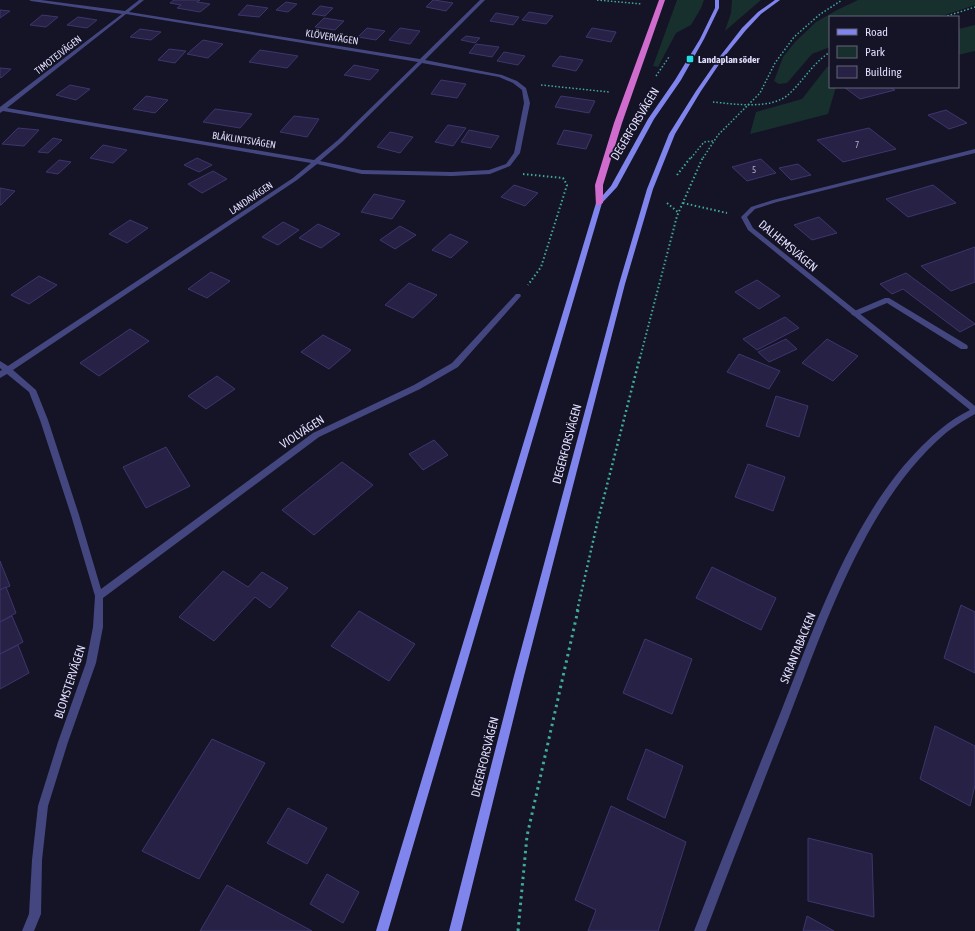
<svg xmlns="http://www.w3.org/2000/svg" width="975" height="931" font-family="'Asap Condensed',sans-serif">
  <style>
    .green { fill: #172f2d }
    .building { fill: #262145; stroke: #3d366e }
    .lines { fill: none; stroke-linecap: round; stroke-linejoin: round }
    .path-far3 { stroke: #40ab9d; stroke-width: 1.5; stroke-dasharray: 1.5 2; stroke-linecap: butt }
    .path-far2 { stroke: #40ab9d; stroke-width: 2; stroke-dasharray: 1.5 2.5; stroke-linecap: butt }
    .path-far1 { stroke: #40ab9d; stroke-width: 2.5; stroke-dasharray: 2 3; stroke-linecap: butt }
    .path { stroke: #40ab9d; stroke-width: 3; stroke-dasharray: 2.5 4; stroke-linecap: butt }
    .service { fill: #44467f; fill-rule: evenodd }
    .minor { fill: #44467f; fill-rule: evenodd }
    .secondary { fill: #8085ee; fill-rule: evenodd }
    .trunk { fill: #d06cce; fill-rule: evenodd }
    .poi-dot { fill: #21dde2; stroke: #151326; stroke-width: 1.5 }
    .labels { text-anchor: middle; dominant-baseline: central; stroke-width: 3.5; stroke-linejoin: round; paint-order: stroke }
    .far-number-label { font-size: 9px; fill: #b0aece }
    .far-street-label { font-size: 10px; fill: #deddfb; stroke: #151326 }
    .far-poi-label { font-size: 10px; font-weight: bold; fill: #deddfb; stroke: #151326; text-anchor: start }
    .street-label { font-size: 12px; fill: #deddfb; stroke: #151326 }
  </style>
  <rect width="100%" height="100%" fill="#151326"/>
  <!-- green -->
  <g class="green">
    <polygon points="677,0 704,0 701,8 691,25 676,33 658,67 653,66"/>
    <polygon points="732,0 761,0 725,31 731,13"/>
    <polygon points="858,0 975,0 975,5 939,17 830,17 830,47 812,54 787,83 779,84 774,81 783,57 795,42 816,22 837,10"/>
    <polygon points="975,25 975,51 958,55 958,29"/>
    <polygon points="830,66 830,87 836,87 828,114 750,134 756,112 802,99 827,67"/>
  </g>
  <!-- building -->
  <g class="building">
    <polygon points="174,0 200,0 197,2 210,4 200,12 177,8 181,5 170,3"/>
    <polygon points="433,0 434,0 453,3 446,11 426,7"/>
    <polygon points="286,2 297,4 288,12 276,10"/>
    <polygon points="247,5 268,8 259,17 238,15"/>
    <polygon points="320,6 333,8 325,16 312,14"/>
    <polygon points="0,10 10,11 0,18"/>
    <polygon points="529,12 553,16 546,24 522,20"/>
    <polygon points="496,13 519,17 513,25 490,21"/>
    <polygon points="42,15 58,17 46,27 30,25"/>
    <polygon points="78,17 97,20 87,28 67,25"/>
    <polygon points="324,18 344,21 335,30 315,27"/>
    <polygon points="367,28 385,31 376,40 358,37"/>
    <polygon points="400,28 420,31 410,44 389,40"/>
    <polygon points="592,28 616,32 611,42 586,37"/>
    <polygon points="140,29 161,32 151,40 130,37"/>
    <polygon points="466,36 480,38 475,43 461,40"/>
    <polygon points="203,40 223,44 208,58 187,54"/>
    <polygon points="476,44 499,47 492,57 469,53"/>
    <polygon points="169,49 186,51 175,63 158,60"/>
    <polygon points="260,50 298,56 287,68 249,62"/>
    <polygon points="504,52 525,56 518,65 497,61"/>
    <polygon points="560,56 583,60 576,71 552,66"/>
    <polygon points="354,65 379,70 370,80 344,75"/>
    <polygon points="0,68 11,69 1,78 0,77"/>
    <polygon points="441,80 466,84 457,98 431,94"/>
    <polygon points="70,85 90,89 76,100 56,95"/>
    <polygon points="844,87 890,87 895,90 860,99"/>
    <polygon points="146,96 168,100 155,113 133,109"/>
    <polygon points="561,96 595,101 589,113 555,107"/>
    <polygon points="215,109 252,114 240,128 203,122"/>
    <polygon points="946,110 967,123 949,129 928,115"/>
    <polygon points="294,116 319,119 307,137 280,132"/>
    <polygon points="448,125 466,128 453,146 435,142"/>
    <polygon points="18,128 39,130 24,146 2,144"/>
    <polygon points="869,128 896,149 843,162 817,140"/>
    <polygon points="469,130 499,136 491,148 461,142"/>
    <polygon points="564,130 592,135 586,149 557,144"/>
    <polygon points="390,132 413,137 400,153 377,147"/>
    <polygon points="53,138 62,140 48,153 38,152"/>
    <polygon points="103,145 127,150 113,163 90,158"/>
    <polygon points="197,158 212,165 199,172 184,165"/>
    <polygon points="761,159 776,173 747,181 732,167"/>
    <polygon points="59,160 71,162 58,174 46,172"/>
    <polygon points="798,164 811,175 791,180 779,168"/>
    <polygon points="213,171 227,179 202,193 188,184"/>
    <polygon points="514,185 538,193 525,206 501,197"/>
    <polygon points="933,185 956,203 908,217 886,199"/>
    <polygon points="0,188 15,191 1,205 0,205"/>
    <polygon points="374,194 405,201 392,219 361,212"/>
    <polygon points="819,217 837,233 812,240 794,225"/>
    <polygon points="130,220 148,228 127,243 109,234"/>
    <polygon points="283,222 299,230 278,245 262,237"/>
    <polygon points="318,224 340,234 321,248 299,238"/>
    <polygon points="400,226 416,235 395,249 380,240"/>
    <polygon points="450,234 468,242 451,258 432,250"/>
    <polygon points="975,247 975,282 951,291 921,266"/>
    <polygon points="211,272 230,281 207,298 188,289"/>
    <polygon points="906,273 975,324 960,332 903,289 892,294 880,284"/>
    <polygon points="39,276 57,285 29,304 11,295"/>
    <polygon points="757,280 780,296 759,309 735,292"/>
    <polygon points="409,283 437,295 413,318 385,305"/>
    <polygon points="785,317 799,328 757,350 743,339"/>
    <polygon points="130,329 149,341 99,376 80,363"/>
    <polygon points="323,335 351,350 329,369 301,352"/>
    <polygon points="786,339 797,349 769,362 758,352"/>
    <polygon points="827,339 858,356 833,381 802,363"/>
    <polygon points="739,354 780,371 769,389 727,372"/>
    <polygon points="217,376 235,389 206,409 188,396"/>
    <polygon points="776,396 808,406 799,437 766,426"/>
    <polygon points="434,440 448,455 423,470 409,454"/>
    <polygon points="166,447 190,486 146,508 123,467"/>
    <polygon points="342,462 373,485 314,535 282,510"/>
    <polygon points="748,464 785,477 773,511 735,497"/>
    <polygon points="0,561 10,586 0,590"/>
    <polygon points="712,567 776,598 761,630 696,598"/>
    <polygon points="223,571 248,587 262,572 288,588 270,608 255,597 214,641 179,617"/>
    <polygon points="6,587 16,613 0,622 0,590"/>
    <polygon points="961,605 975,612 975,673 944,658"/>
    <polygon points="359,611 415,644 389,681 331,646"/>
    <polygon points="12,616 23,642 0,654 0,622"/>
    <polygon points="645,639 692,659 672,714 623,693"/>
    <polygon points="18,645 29,673 0,689 0,654"/>
    <polygon points="935,726 975,746 975,785 970,806 920,779"/>
    <polygon points="212,739 265,763 199,879 142,851"/>
    <polygon points="646,749 683,766 665,818 627,799"/>
    <polygon points="611,806 686,842 658,931 588,931 596,910 575,900"/>
    <polygon points="288,808 327,828 307,864 267,843"/>
    <polygon points="808,838 872,854 874,917 808,901"/>
    <polygon points="327,874 359,892 343,923 310,904"/>
    <polygon points="227,885 312,931 200,931"/>
    <polygon points="807,916 834,931 803,931"/>
  </g>
  <g class="lines">
    <!-- path-far3 -->
    <g class="path-far3">
      <polyline points="597,0 642,4"/>
      <polyline points="944,17 975,7"/>
      <polyline points="656,76 669,57"/>
      <polyline points="541,85 609,92"/>
      <path d="M713,102C734,104 772,110 789,94C804,80 812,64 830,52"/>
      <polyline points="691,158 704,142 713,141"/>
      <polyline points="703,158 718,135 760,93 775,63 794,37 819,15 842,0"/>
    </g>
    <!-- path-far2 -->
    <g class="path-far2">
      <polyline points="523,174 563,178 567,185 541,267 528,285"/>
      <polyline points="677,175 691,157"/>
      <polyline points="667,203 679,213"/>
      <polyline points="683,203 727,213"/>
      <polyline points="640,358 677,216 703,157"/>
    </g>
    <!-- path-far1 -->
    <polyline class="path-far1" points="577,611 598,520 640,357"/>
    <!-- path -->
    <polyline class="path" points="518,931 527,836 578,610"/>
    <!-- service -->
    <polygon class="service" points="885,298 889,298 967,345 968,347 967,349 961,349 887,303 856,316 854,316 851,314 852,312"/>
    <!-- minor -->
    <g class="minor">
      <path d="M29,0H41L125,11L139,0H144L129,12L420,59L480,0H485L425,60L502,75L517,81L526,88L530,103L520,153L510,166L490,174L452,176L362,174L317,164L297,180L13,370L36,390L48,420L79,515L101,589L313,433L414,385L452,363L516,294H520L521,296L458,367L420,389L319,437L103,598V627L96,663L68,742L48,806L42,860L41,914L34,931H22L29,914L32,860L38,806L58,742L86,663L93,627L95,596L71,515L40,420L29,392L7,374L0,378V371L2,370L0,368V361L8,366L293,178L311,163L3,111L0,113V107L122,14L31,1ZM126,14L418,62L338,140L314,160L7,108ZM422,63L499,77L513,83L522,90L524,103L514,153L506,164L489,170L452,172L362,170L320,161L342,142Z"/>
      <path d="M975,149V153L777,202L755,209L747,217L753,228L975,406V414C966,419 956,425 947,432C867,499 826,622 789,717C761,788 733,859 706,931H694C722,859 751,786 780,714C818,618 859,495 942,428C950,421 960,415 970,410L748,230L741,217L751,207L773,200Z"/>
    </g>
    <!-- secondary -->
    <g class="secondary">
      <polygon points="715,0 719,0 719,8 704,39 681,80 654,119 617,187 602,203 388,931 376,931 596,203 611,186 648,119 675,80 700,39 715,8"/>
      <polygon points="775,0 780,0 761,14 746,30 724,57 701,91 675,134 653,189 625,284 524,676 461,931 449,931 514,676 619,284 647,189 669,134 696,91 721,55 742,28 758,12"/>
    </g>
    <!-- trunk -->
    <polygon class="trunk" points="659,0 665,0 622,123 603,185 603,203 599,205 596,205 595,185 614,123"/>
  </g>
  <!-- markers -->
  <rect class="poi-dot" x="686" y="55" width="8" height="8" rx="2"/>
  <g class="labels">
    <!-- far-number labels -->
    <g class="far-number-label">
      <text x="857" y="145">7</text>
      <text x="754" y="170">5</text>
    </g>
    <!-- far-street labels -->
    <g class="far-street-label">
      <text transform="translate(332 37) rotate(9)">KLÖVERVÄGEN</text>
      <text transform="translate(58 55) rotate(-38)">TIMOTEJVÄGEN</text>
      <text transform="translate(244 140) rotate(9)">BLÅKLINTSVÄGEN</text>
      <text transform="translate(251 198) rotate(-34)">LANDAVÄGEN</text>
    </g>
    <!-- far-poi labels -->
    <g class="far-poi-label">
      <text x="698" y="59">Landaplan söder</text>
    </g>
    <!-- street labels -->
    <g class="street-label">
      <text transform="translate(635 124) rotate(-59)">DEGERFORSVÄGEN</text>
      <text transform="translate(788 246) rotate(40)">DALHEMSVÄGEN</text>
      <text transform="translate(302 432) rotate(-33)">VIOLVÄGEN</text>
      <text transform="translate(567 444) rotate(-75)">DEGERFORSVÄGEN</text>
      <text transform="translate(798 648) rotate(-68)">SKRANTABACKEN</text>
      <text transform="translate(70 682) rotate(-72)">BLOMSTERVÄGEN</text>
      <text transform="translate(485 757) rotate(-76)">DEGERFORSVÄGEN</text>
    </g>
  </g>
  <!-- legend -->
  <rect x="829" y="16" width="130" height="72" fill="#151326" stroke="#65647b"/>
  <rect x="837" y="29" width="20" height="6" fill="#8085ee" stroke="#65647b"/>
  <text x="865" y="36" font-size="12" fill="#deddfb">Road</text>
  <rect x="837" y="46" width="20" height="12" fill="#172f2d" stroke="#65647b"/>
  <text x="865" y="56" font-size="12" fill="#deddfb">Park</text>
  <rect x="837" y="66" width="20" height="12" fill="#262145" stroke="#65647b"/>
  <text x="865" y="76" font-size="12" fill="#deddfb">Building</text>
</svg>
